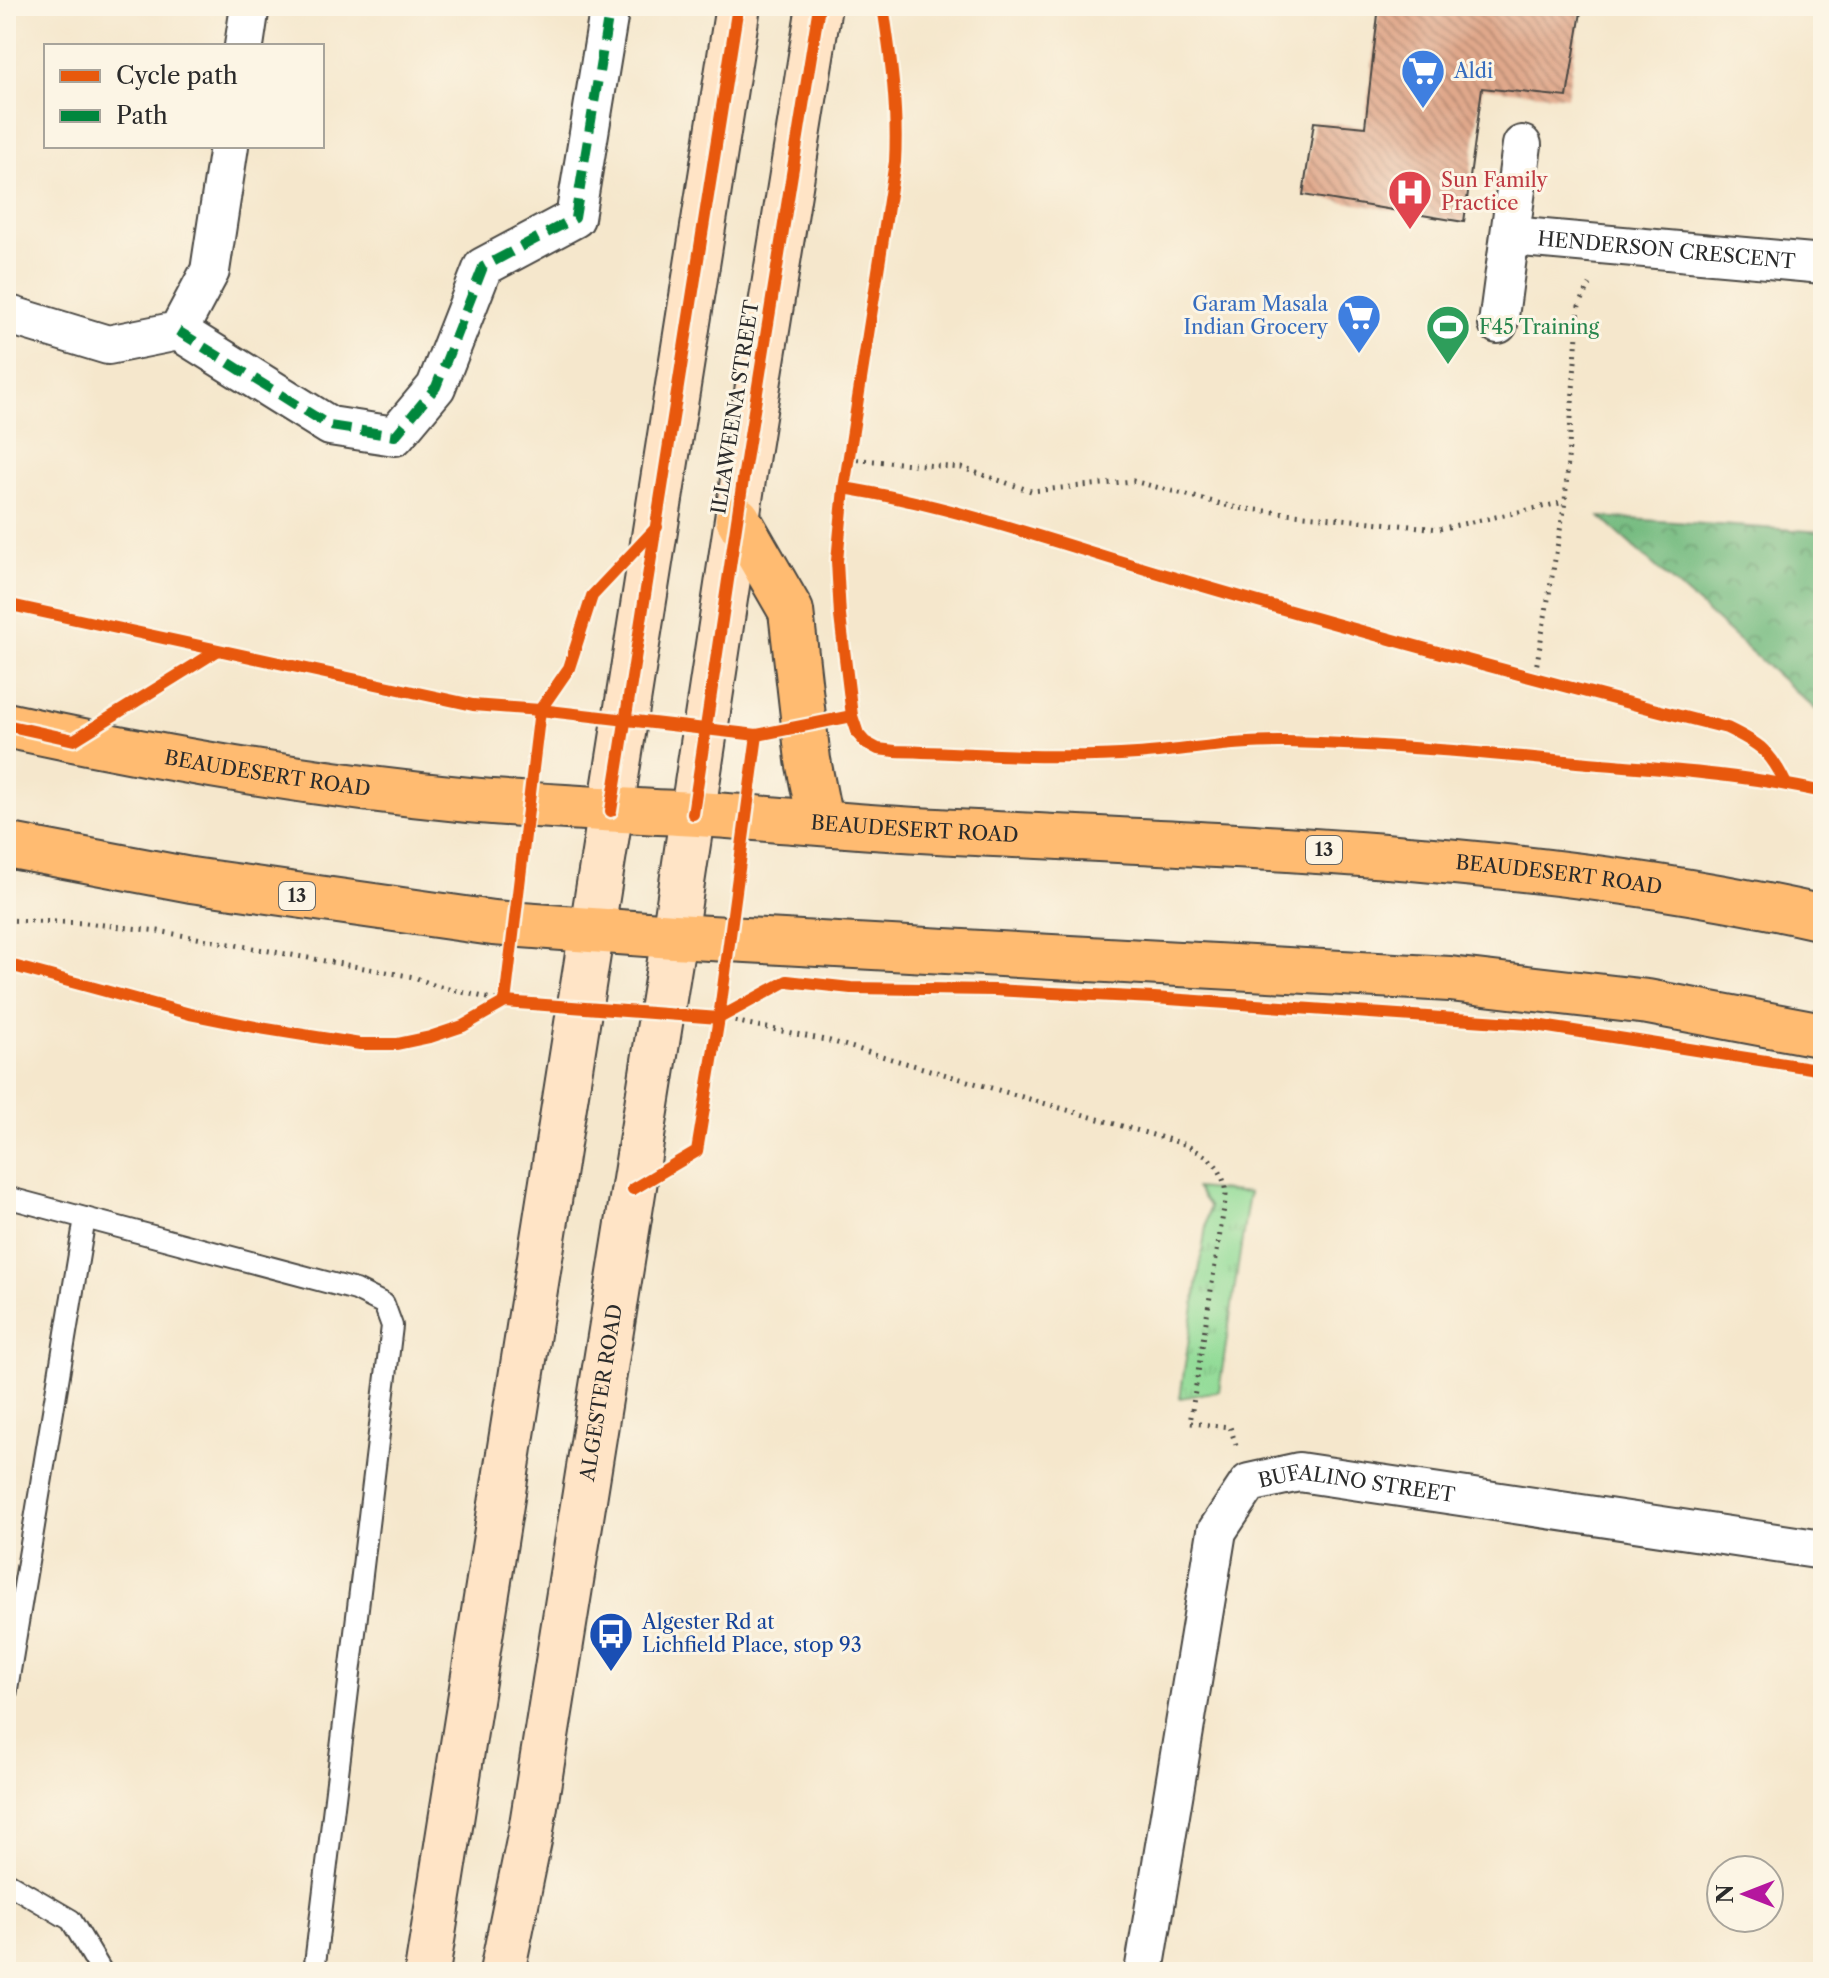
<svg xmlns="http://www.w3.org/2000/svg" width="1829" height="1978" font-family="'Libre Caslon Text',serif">
  <style>
    .grass { fill: url(#grass-tufts); stroke: #5e8361; stroke-width: 2 }
    .forest { fill: url(#forest-crowns); stroke: #507356; stroke-width: 2 }
    .building { fill: url(#building-back-hatch) }
    .lines { fill: none; stroke-linecap: round; stroke-linejoin: round }
    .lane-casing { stroke: #494743; stroke-width: 24 }
    .street-casing { stroke: #494743; stroke-width: 42 }
    .secondary-casing { stroke: #494743; stroke-width: 48 }
    .highway-casing { stroke: #494743; stroke-width: 48 }
    .path { stroke: #494743; stroke-width: 5; stroke-dasharray: 2 6; stroke-linecap: butt }
    .lane { stroke: #fff; stroke-width: 20 }
    .street { stroke: #fff; stroke-width: 38 }
    .secondary { stroke: #ffe4c6; stroke-width: 44 }
    .highway { stroke: #ffbb71; stroke-width: 44 }
    .quiet { stroke: #00873e; stroke-width: 10; stroke-dasharray: 20 10; stroke-linecap: butt }
    .cycleway-casing { stroke: #fcf5e5; stroke-width: 17 }
    .cycleway { stroke: #e8590c; stroke-width: 12 }
    .labels { text-anchor: middle; dominant-baseline: central; stroke-width: 6; stroke-linejoin: round; paint-order: stroke }
    .shield { fill: #fcf5e5; stroke: #6a6863; stroke-width: 2 }
    .shield-label { font-size: 18px; font-weight: bold; fill: #2b2b2b }
    .shop-label { font-size: 20px; fill: #366cbe; stroke: #fcf5e5; text-anchor: start }
    .health-label { font-size: 20px; fill: #be3a42; stroke: #fcf5e5; text-anchor: start }
    .street-label { font-size: 20px; fill: #2b2b2b; stroke: #fcf5e5 }
    .leisure-label { font-size: 20px; fill: #27864d; stroke: #fcf5e5; text-anchor: start }
    .transit-label { font-size: 20px; fill: #164399; stroke: #fcf5e5; text-anchor: start }
  </style>
  <defs>
    <pattern id="grass-tufts" width="24" height="20" patternUnits="userSpaceOnUse" patternTransform="scale(2)"><rect width="24" height="20" fill="#92db97"/><path d="M3 7l-1-3M5 7V3M7 7l1-3M15 17l-1-3M17 17v-4M19 17l1-3" fill="none" stroke="#7ebc82"/></pattern>
    <pattern id="forest-crowns" width="20" height="18" patternUnits="userSpaceOnUse" patternTransform="scale(2)"><rect width="20" height="18" fill="#75bb80"/><path d="M2 6a3 3 0 1 1 6 0M12 15a3 3 0 1 1 6 0" fill="none" stroke="#609869"/></pattern>
    <pattern id="building-back-hatch" width="6" height="6" patternUnits="userSpaceOnUse" patternTransform="scale(2)"><rect width="6" height="6" fill="#e0a88b"/><path d="M-1 5l2 2M0 0l6 6M5-1l2 2" fill="none" stroke="#b68972"/></pattern>
  </defs>
  <rect width="100%" height="100%" fill="#fcf5e5"/>
  <filter id="ink" filterUnits="userSpaceOnUse"><feTurbulence type="fractalNoise" baseFrequency=".0125" numOctaves="2"/><feDisplacementMap in="SourceGraphic" scale="16" xChannelSelector="R" yChannelSelector="G"/><feConvolveMatrix kernelMatrix="1 2 1 2 8 2 1 2 1" color-interpolation-filters="sRGB"/></filter>
  <filter id="wash" filterUnits="userSpaceOnUse"><feTurbulence type="fractalNoise" baseFrequency=".006" numOctaves="4" result="noise"/><feDisplacementMap in="SourceGraphic" scale="32" xChannelSelector="R" yChannelSelector="G"/><feGaussianBlur stdDeviation="1.8" result="paint"/><feColorMatrix in="noise" values="0 0 0 0 0 0 0 0 0 0 0 0 0 0 0 0 0 1.4 0 .05"/><feComposite in="paint" operator="in"/></filter>
  <g filter="url(#wash)">
    <rect width="100%" height="100%" fill="#f5e7cc"/>
    <!-- grass -->
    <polygon class="grass" points="1196,1188 1249,1193 1219,1391 1180,1398 1209,1206"/>
    <!-- forest -->
    <polygon class="forest" points="1600,517 1823,532 1823,716"/>
    <g id="blocks">
      <!-- building -->
      <polygon class="building" points="1379,6 1582,6 1567,97 1482,88 1464,222 1303,195 1314,122 1365,127"/>
    </g>
  </g>
  <g filter="url(#ink)">
    <use href="#blocks" fill-opacity="0" stroke="#494743" stroke-width="2"/>
    <g class="lines">
      <!-- lane casing -->
      <g class="lane-casing">
        <g id="lane">
          <polyline points="6,1197 85,1218 6,1695"/>
          <polyline points="85,1218 356,1290 384,1304 392,1326 314,1972"/>
          <polyline points="6,1882 71,1920 102,1972"/>
        </g>
      </g>
      <!-- street casing -->
      <g class="street-casing">
        <g id="street">
          <polyline points="244,46 250,6"/>
          <path id="s1" d="M1511,236L1823,264"/>
          <polyline points="6,314 108,345 178,331 210,271 229,146"/>
          <polyline points="1498,324 1522,145"/>
          <polyline points="178,331 330,426 395,436 436,387 483,267 575,218 610,6"/>
          <path id="s2" d="M1144,1972L1217,1531L1249,1483L1299,1472L1823,1550"/>
        </g>
      </g>
      <!-- secondary casing -->
      <g class="secondary-casing">
        <g id="secondary">
          <polyline points="427,1972 738,6"/>
          <path id="s3" d="M502,1972L531,1831L674,936L744,473L819,6"/>
        </g>
      </g>
      <!-- highway casing -->
      <g class="highway-casing">
        <g id="highway">
          <polyline points="738,519 791,611 808,760 820,821"/>
          <path id="s4" d="M6,725C158,758 313,785 469,800C545,807 622,810 698,814C778,819 857,827 937,831C1234,847 1532,852 1823,918"/>
          <polyline points="6,845 191,880 493,923 674,936 1450,979 1648,1002 1823,1035"/>
        </g>
      </g>
      <!-- path -->
      <g class="path">
        <polyline points="849,459 962,468 1031,491 1133,481 1237,508 1439,529 1565,502"/>
        <polyline points="1534,680 1565,502 1579,306 1590,285"/>
        <polyline points="6,920 85,923 158,931 414,977 436,986 505,1002"/>
        <path d="M719,1018L830,1041L1184,1144C1210,1158 1223,1164 1226,1195L1190,1423L1230,1427L1236,1445"/>
      </g>
      <!-- lane -->
      <use href="#lane" class="lane"/>
      <!-- street -->
      <use href="#street" class="street"/>
      <!-- secondary -->
      <use href="#secondary" class="secondary"/>
      <!-- highway -->
      <use href="#highway" class="highway"/>
      <!-- quiet -->
      <polyline class="quiet" points="178,331 330,426 395,436 436,387 483,267 575,218 610,6"/>
      <!-- cycleway casing -->
      <g class="cycleway-casing">
        <g id="cycleway">
          <path d="M883,6C891,59 898,109 895,162L844,488L837,561L840,616L852,716L858,734L865,742L878,749L895,751C975,753 1056,760 1137,754C1187,750 1237,741 1287,742C1384,744 1481,753 1577,762C1659,769 1742,774 1823,792"/>
          <path d="M844,488C956,506 1063,545 1172,577C1356,631 1541,681 1727,728C1760,744 1770,751 1786,784"/>
          <polyline points="6,604 473,705 540,710 757,735 852,716"/>
          <polyline points="6,725 74,740 217,651"/>
          <polyline points="611,811 738,6"/>
          <polyline points="693,814 744,473 819,6"/>
          <polyline points="6,964 190,1014 260,1028 360,1044 397,1044 430,1037 463,1026 505,1002 719,1018 787,981 851,988 994,990 1154,998 1529,1024 1823,1070"/>
          <polyline points="505,1002 540,710 569,668 592,596 657,527"/>
          <polyline points="633,1189 697,1151 719,1018 757,735"/>
        </g>
      </g>
      <!-- cycleway -->
      <use href="#cycleway" class="cycleway"/>
    </g>
  </g>
  <!-- icons -->
  <defs>
    <g id="supermarket-pin" transform="scale(2.3)"><path d="M0 17L-7.5 6A9.5 9.5 0 1 1 7.5 6Z" fill="#3f7fe0" stroke="#fcf5e5"/><path d="M-6-5.5h2.5l.6 2H6L4.5 2H-2.5L-4.4-4H-6ZM-1.5 3.2a1.3 1.3 0 1 0 .1 0ZM3 3.2a1.3 1.3 0 1 0 .1 0Z" fill="#fff"/></g>
    <g id="hospital-pin" transform="scale(2.3)"><path d="M0 17L-7.5 6A9.5 9.5 0 1 1 7.5 6Z" fill="#e0444e" stroke="#fcf5e5"/><path d="M-5-5h3v3.5h4V-5h3V5h-3V1.5h-4V5h-3Z" fill="#fff"/></g>
    <g id="stadium-pin" transform="scale(2.3)"><path d="M0 17L-7.5 6A9.5 9.5 0 1 1 7.5 6Z" fill="#2e9e5b" stroke="#fcf5e5"/><path d="M0-5a6.5 5 0 1 0 0 10a6.5 5 0 1 0 0-10ZM-3.5-1.8h7v3.6h-7Z" fill="#fff"/></g>
    <g id="bus-pin" transform="scale(2.3)"><path d="M0 17L-7.5 6A9.5 9.5 0 1 1 7.5 6Z" fill="#1a4fb4" stroke="#fcf5e5"/><path d="M-5-6H5V4H4V6H2V4H-2V6H-4V4H-5ZM-3.5-4V0h7V-4ZM-3.5 1.2v1.5H-2V1.2ZM2 1.2v1.5H3.5V1.2Z" fill="#fff"/></g>
  </defs>
  <g fill-rule="evenodd">
    <use href="#supermarket-pin" x="1423" y="71"/>
    <use href="#hospital-pin" x="1410" y="192"/>
    <use href="#supermarket-pin" x="1359" y="316"/>
    <use href="#stadium-pin" x="1448" y="327"/>
    <use href="#bus-pin" x="611" y="1634"/>
  </g>
  <g class="labels">
    <!-- shield labels -->
    <g class="shield">
      <rect x="1306" y="836" width="36" height="28" rx="6"/>
      <rect x="279" y="882" width="36" height="28" rx="6"/>
    </g>
    <g class="shield-label">
      <text x="1324" y="850">13</text>
      <text x="297" y="896">13</text>
    </g>
    <!-- shop labels -->
    <g class="shop-label">
      <text x="1454" y="71">Aldi</text>
      <text x="1328" y="304" text-anchor="end">Garam Masala<tspan x="1328" dy="23">Indian Grocery</tspan></text>
    </g>
    <!-- health labels -->
    <g class="health-label">
      <text x="1441" y="180">Sun Family<tspan x="1441" dy="23">Practice</tspan></text>
    </g>
    <!-- street labels -->
    <g class="street-label">
      <text stroke="none"><textPath href="#s1" startOffset="156">HENDERSON CRESCENT</textPath></text>
      <text transform="translate(735 407) rotate(-81)">ILLAWEENA STREET</text>
      <text stroke="none"><textPath href="#s4" startOffset="266">BEAUDESERT ROAD</textPath></text>
      <text stroke="none"><textPath href="#s4" startOffset="916">BEAUDESERT ROAD</textPath></text>
      <text stroke="none"><textPath href="#s4" startOffset="1562">BEAUDESERT ROAD</textPath></text>
      <text stroke="none"><textPath href="#s3" startOffset="588">ALGESTER ROAD</textPath></text>
      <text stroke="none"><textPath href="#s2" startOffset="614">BUFALINO STREET</textPath></text>
    </g>
    <!-- leisure labels -->
    <g class="leisure-label">
      <text x="1479" y="327">F45 Training</text>
    </g>
    <!-- transit labels -->
    <g class="transit-label">
      <text x="642" y="1622">Algester Rd at<tspan x="642" dy="23">Lichfield Place, stop 93</tspan></text>
    </g>
  </g>
  <!-- margin -->
  <rect width="1829" height="1978" fill="none" stroke="#fcf5e5" stroke-width="32"/>
  <!-- legend -->
  <rect x="44" y="44" width="280" height="104" fill="#fcf5e5" stroke="#a8a49b" stroke-width="2"/>
  <rect x="60" y="70" width="40" height="12" fill="#e8590c" stroke="#a8a49b" stroke-width="2"/>
  <text x="116" y="84" font-size="24" fill="#2b2b2b">Cycle path</text>
  <rect x="60" y="110" width="40" height="12" fill="#00873e" stroke="#a8a49b" stroke-width="2"/>
  <text x="116" y="124" font-size="24" fill="#2b2b2b">Path</text>
  <!-- north arrow -->
  <g transform="translate(1745 1894) rotate(270)"><circle r="38" fill="#fcf5e5" stroke="#a8a49b" stroke-width="2"/>
  <path d="M0-6L14 30L0 20L-14 30Z" fill="#b5179e"/>
  <text y="-12" font-size="22" font-weight="bold" text-anchor="middle" fill="#2b2b2b">N</text>
  </g>
</svg>
